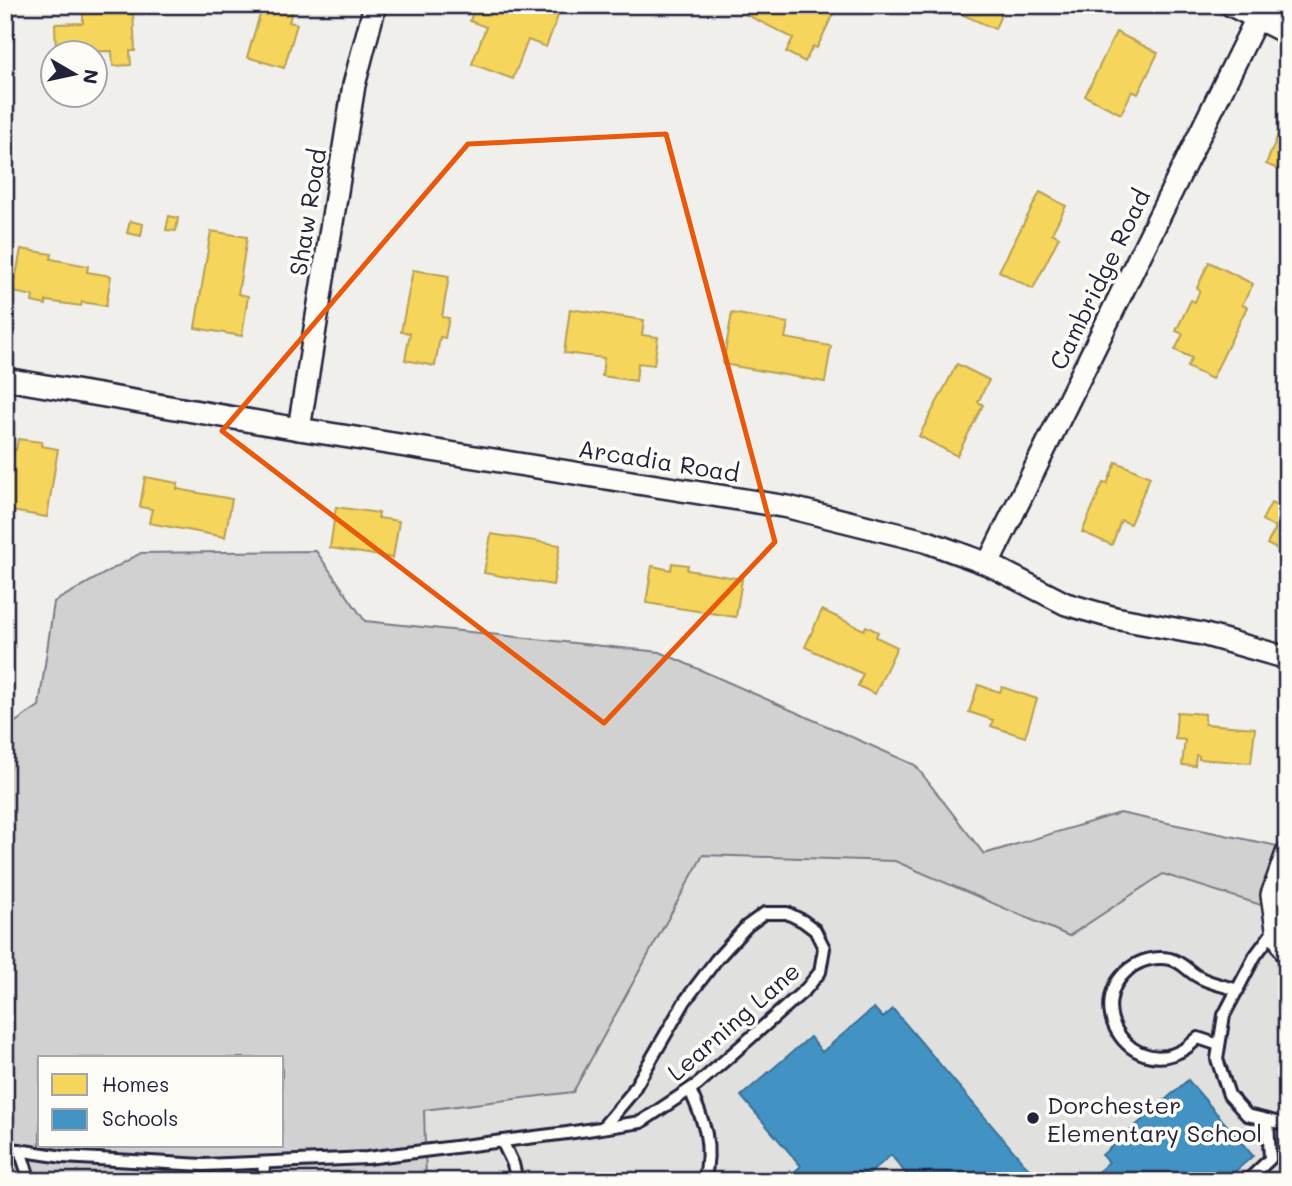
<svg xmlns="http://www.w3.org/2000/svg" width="1292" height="1186" font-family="Mali,sans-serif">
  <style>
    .built { fill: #e0e0df }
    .green { fill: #d2d1d1; stroke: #7a7a86; stroke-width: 2; fill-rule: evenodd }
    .homes { fill: #f6d55c; stroke: #b69f52; stroke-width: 2 }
    .schools { fill: #4393c3; stroke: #39719a; stroke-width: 2 }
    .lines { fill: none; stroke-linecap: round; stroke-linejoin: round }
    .lane-casing { stroke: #22223b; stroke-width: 16 }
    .street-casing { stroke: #22223b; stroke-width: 26 }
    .lane { stroke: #fdfcf7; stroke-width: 10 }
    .street { stroke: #fdfcf7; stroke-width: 21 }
    .marked { fill: none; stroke: #e8590c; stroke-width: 5; stroke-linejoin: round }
    .poi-dot { fill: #22223b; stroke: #fdfcf7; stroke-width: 2.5 }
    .labels { text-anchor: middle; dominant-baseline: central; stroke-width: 7; stroke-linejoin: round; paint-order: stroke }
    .street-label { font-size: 24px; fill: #22223b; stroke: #fdfcf7 }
    .poi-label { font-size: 24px; fill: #22223b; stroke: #fdfcf7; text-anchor: start }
  </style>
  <rect width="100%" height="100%" fill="#f0efec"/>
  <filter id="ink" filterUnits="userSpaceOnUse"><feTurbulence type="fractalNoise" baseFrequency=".0143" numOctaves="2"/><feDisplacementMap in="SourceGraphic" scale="14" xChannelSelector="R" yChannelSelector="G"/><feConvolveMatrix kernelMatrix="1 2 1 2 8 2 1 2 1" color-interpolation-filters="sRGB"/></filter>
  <g filter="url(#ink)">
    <!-- built -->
    <polygon class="built" points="703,855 895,861 1069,936 1163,874 1274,909 1287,953 1287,1181 426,1181 423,1110 573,1091"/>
    <!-- green -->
    <path class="green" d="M316,551L365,621L660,652L915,765L984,854L1120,813L1287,848V953L1274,909L1163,874L1069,936L895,861L703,855L573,1092L424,1110L426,1181H5V729L39,706L54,602L141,553ZM40,1058H282V1146H40Z"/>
    <!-- homes -->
    <g class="homes">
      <polygon points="263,5 294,5 289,22 297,24 284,68 247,57"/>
      <polygon points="475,5 529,5 558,16 546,47 528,40 513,79 472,64 486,27 470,21"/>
      <polygon points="751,5 815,5 833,14 817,48 813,46 805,62 786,52 793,38 747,15"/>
      <polygon points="933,5 1005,5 995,29 948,8 946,11"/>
      <polygon points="133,11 135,51 130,51 131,65 113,66 112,51 56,52 55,24 83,23 83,13"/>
      <polygon points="1116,32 1158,53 1138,94 1132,91 1121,114 1085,96"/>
      <polygon points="1287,114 1287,173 1266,164"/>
      <polygon points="1040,192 1066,206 1052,233 1059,237 1033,289 999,271"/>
      <polygon points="169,216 178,218 176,231 166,230"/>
      <polygon points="130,221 143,224 141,236 127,233"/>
      <polygon points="211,231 247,237 238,294 248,296 242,336 195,328"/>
      <polygon points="21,249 52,254 51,259 88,266 87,272 111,276 106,306 82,302 81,306 46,301 46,305 32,302 33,296 13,292"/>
      <polygon points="1209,262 1253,284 1242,305 1247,307 1212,379 1187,367 1192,358 1175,350 1183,334 1176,331 1191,300 1195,302 1200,290 1197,288"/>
      <polygon points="413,270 449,276 442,317 449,318 445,338 440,337 435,366 405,360 410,333 401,332"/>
      <polygon points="570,309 644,320 642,335 658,337 654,365 638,363 636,381 602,376 604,358 564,353"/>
      <polygon points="732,313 788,323 785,338 831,346 825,382 723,364"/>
      <polygon points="957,364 989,380 978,402 983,405 957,456 919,436"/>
      <polygon points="18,439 42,442 41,446 58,449 47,517 5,510 7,488 5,488 5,448 16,450"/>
      <polygon points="1116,462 1150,477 1130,524 1121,520 1112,545 1082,532 1103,483 1107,484"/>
      <polygon points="145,477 178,483 177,489 232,499 225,537 149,523 152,509 140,507"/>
      <polygon points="1271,503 1287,511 1287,554 1267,544 1276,528 1262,520"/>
      <polygon points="336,507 379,513 378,518 399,521 393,558 330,548"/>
      <polygon points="491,534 560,545 553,585 484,573"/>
      <polygon points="672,563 688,565 687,570 742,579 736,617 646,603 652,566 671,570"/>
      <polygon points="822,610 864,630 866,626 878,632 876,637 897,647 875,694 858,686 863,674 805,647"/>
      <polygon points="978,685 1000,692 1002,687 1037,699 1025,737 991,726 993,720 969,712"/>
      <polygon points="1177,712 1205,714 1205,724 1255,728 1251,763 1199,759 1199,756 1196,755 1195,766 1182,765 1185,740 1175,739"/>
    </g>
    <!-- schools -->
    <g class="schools">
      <polygon points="874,1008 883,1018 893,1009 1039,1181 912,1181 891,1155 861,1181 784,1181 801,1166 741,1096 810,1037 822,1052"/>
      <polygon points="1188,1080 1253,1156 1224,1181 1088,1181 1109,1162 1102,1155"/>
    </g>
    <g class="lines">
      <!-- lane casing -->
      <g class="lane-casing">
        <g id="lane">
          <polyline points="1275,929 1255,956 1224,1015 1217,1059 1229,1095 1247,1115 1280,1123 1287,1121"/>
          <path d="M1219,1045L1198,1038C1194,1041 1190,1046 1186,1048C1134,1082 1081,1008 1129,969C1140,960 1156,956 1170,959C1182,962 1187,970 1197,976C1208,983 1225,986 1238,990"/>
          <path d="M690,1090C705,1124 713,1144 704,1181"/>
          <polyline points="502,1141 513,1164 517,1181"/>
          <polyline points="5,1148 63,1157 203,1165 367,1158 567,1133 641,1122 698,1084 806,989 820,972 824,948 815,930 803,921 787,913 765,913 747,926 716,960 685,1001 631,1094 603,1127"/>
          <polyline points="20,1150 28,1175 28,1181"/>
          <polyline points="263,1181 264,1163"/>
          <polyline points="1247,1181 1270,1159 1268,1120"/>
        </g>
      </g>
      <!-- street casing -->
      <g class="street-casing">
        <g id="street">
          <polyline points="1231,5 1287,33"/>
          <polyline points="5,379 299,429 788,507 925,541 988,564 1066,604 1115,618 1202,634 1287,658"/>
          <polyline points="299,429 354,85 375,5"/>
          <polyline points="988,564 1257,18"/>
          <polyline points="1287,853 1272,895 1278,935 1287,953"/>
        </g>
      </g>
      <!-- lane -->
      <use href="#lane" class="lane"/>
      <!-- street -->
      <use href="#street" class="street"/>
    </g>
  </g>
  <!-- marked area -->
  <path class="marked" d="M666,134L775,542L604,723L222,431L468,144Z"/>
  <!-- markers -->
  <circle class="poi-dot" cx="1033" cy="1118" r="7"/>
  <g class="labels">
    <!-- street labels -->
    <g class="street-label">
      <text transform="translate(307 212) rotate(-81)">Shaw Road</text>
      <text transform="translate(1099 279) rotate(-64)">Cambridge Road</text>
      <text transform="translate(659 460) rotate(9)">Arcadia Road</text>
      <text transform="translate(733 1021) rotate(-41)">Learning Lane</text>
    </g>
    <!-- poi labels -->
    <g class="poi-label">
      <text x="1047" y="1104">Dorchester<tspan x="1047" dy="28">Elementary School</tspan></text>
    </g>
  </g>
  <!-- margin -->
  <rect width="1292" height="1186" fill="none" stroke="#fdfcf7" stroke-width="28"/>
  <rect x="14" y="14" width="1264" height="1158" fill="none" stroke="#22223b" stroke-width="2.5" filter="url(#ink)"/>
  <!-- legend -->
  <rect x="38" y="1056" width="245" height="91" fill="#fdfcf7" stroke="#a5a5ac" stroke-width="2"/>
  <rect x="52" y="1074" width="35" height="21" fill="#f6d55c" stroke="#a5a5ac" stroke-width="2"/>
  <text x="102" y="1092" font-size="21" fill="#22223b">Homes</text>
  <rect x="52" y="1109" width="35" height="21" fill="#4393c3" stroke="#a5a5ac" stroke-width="2"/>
  <text x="102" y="1126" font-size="21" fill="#22223b">Schools</text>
  <!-- north arrow -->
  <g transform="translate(74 74) rotate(99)"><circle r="33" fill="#fdfcf7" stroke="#a5a5ac" stroke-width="2"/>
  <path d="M0-5L12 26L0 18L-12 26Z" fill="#22223b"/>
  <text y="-10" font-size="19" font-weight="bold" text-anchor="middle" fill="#22223b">N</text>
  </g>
</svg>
